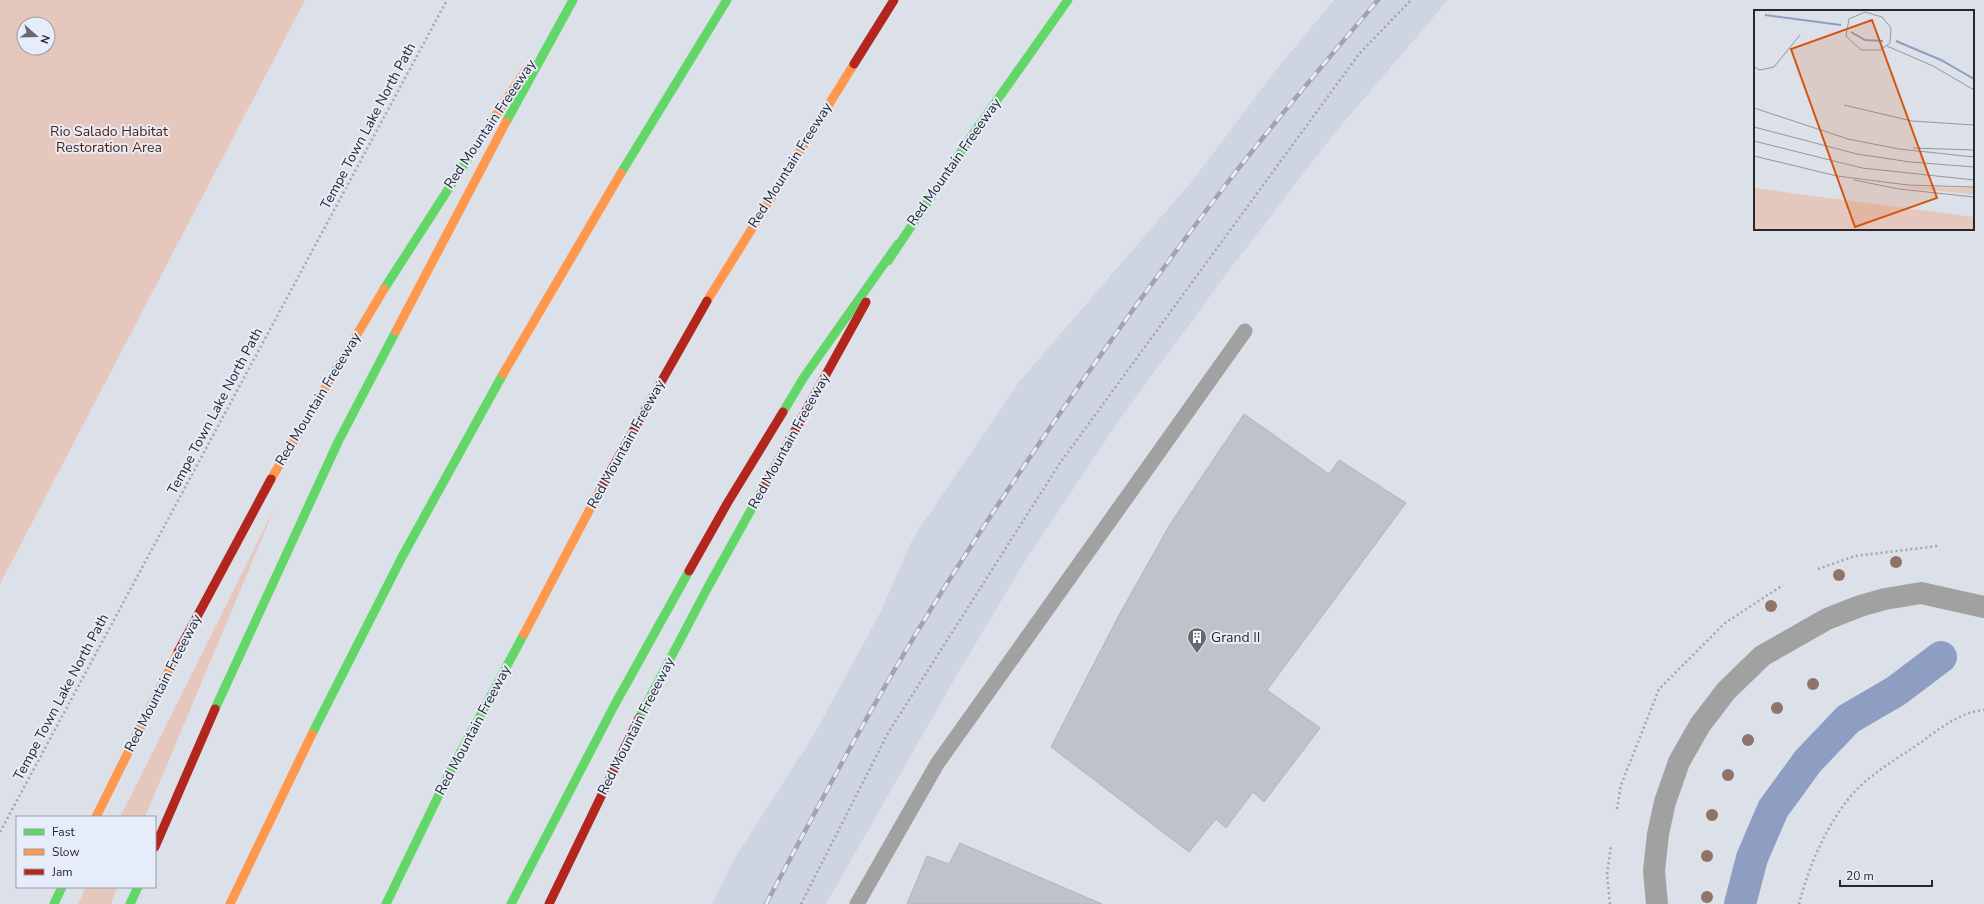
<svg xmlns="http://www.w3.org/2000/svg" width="1984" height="904" font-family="'Nunito Sans',sans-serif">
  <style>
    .built { fill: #cfd4e3 }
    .green { fill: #e6c7bd; fill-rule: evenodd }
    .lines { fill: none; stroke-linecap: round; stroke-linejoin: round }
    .canal { stroke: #8e9ec3; stroke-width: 32 }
    .building { fill: #bfc2c8; stroke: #b1b4ba }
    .path { stroke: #a5a5a7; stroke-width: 2.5; stroke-dasharray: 2 3; stroke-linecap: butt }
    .lane { stroke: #a1a1a2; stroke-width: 15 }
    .street { stroke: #a1a1a2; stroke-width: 22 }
    .fast { stroke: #63d668; stroke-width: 9 }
    .slow { stroke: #ff974d; stroke-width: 9 }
    .jam { stroke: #b3261e; stroke-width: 9 }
    .rail-casing { stroke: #a3a4a8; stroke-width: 4.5 }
    .rail { stroke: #e6ecf9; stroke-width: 3; stroke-dasharray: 9; stroke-linecap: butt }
    .tree { fill: #907469 }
    .labels { text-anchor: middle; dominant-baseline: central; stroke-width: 4; stroke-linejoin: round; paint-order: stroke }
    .street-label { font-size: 14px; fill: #26282d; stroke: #e6ecf9 }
    .park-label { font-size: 14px; fill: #511c01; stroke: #e6ecf9 }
    .poi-label { font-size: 14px; fill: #26282d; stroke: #e6ecf9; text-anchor: start }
    .inset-river { fill: none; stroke: #8e9ec3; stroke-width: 2 }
    .inset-road { fill: none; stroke: #93969d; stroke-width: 1 }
    .view { fill: #d5540f; fill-opacity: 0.15; stroke: #d5540f; stroke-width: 2 }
    .inset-edge { fill: none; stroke: #26282d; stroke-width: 2 }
  </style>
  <rect width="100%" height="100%" fill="#dce0e8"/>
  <!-- built -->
  <polygon class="built" points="1334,0 1448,0 1333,135 1230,269 1122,416 1024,563 954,680 826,904 712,904 733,861 815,733 881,611 913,538 1019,382 1193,180 1275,71"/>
  <!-- green -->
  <g class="green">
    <path d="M0,0H305L0,584ZM24,24H48V48H24Z"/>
    <polygon points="276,505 145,817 120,817"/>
    <polygon points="86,887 117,887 111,904 78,904"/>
  </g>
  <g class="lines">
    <!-- canal -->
    <polyline class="canal" points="1740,904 1752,858 1773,809 1808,761 1848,719 1896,691 1941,657"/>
  </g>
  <!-- building -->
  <g class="building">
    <polygon points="1244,414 1329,474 1339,460 1406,503 1267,690 1320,728 1264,802 1253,792 1226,828 1216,819 1189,852 1051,747 1118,617 1169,526"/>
    <polygon points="960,843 1102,904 907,904 927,856 949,864"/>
  </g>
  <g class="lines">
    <!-- path -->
    <g class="path">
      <polyline points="1818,569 1855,556 1938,546"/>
      <polyline points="1617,809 1621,785 1659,689 1725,623 1783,585"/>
      <polyline points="0,832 447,0"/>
      <polyline points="801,904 888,733 1060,463 1359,54 1411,0"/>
      <polyline points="1610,904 1607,874 1611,846"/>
      <path d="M1799,904C1810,861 1835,803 1872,776C1887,764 1904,754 1920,743C1939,729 1960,712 1984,710"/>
    </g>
    <!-- lane -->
    <polyline class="lane" points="857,904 937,764 1245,331"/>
    <!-- street -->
    <polyline class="street" points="1657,904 1654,871 1658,834 1665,802 1679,762 1700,725 1726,691 1762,656 1827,619 1860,606 1885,599 1921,593 1984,607"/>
    <!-- fast -->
    <g class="fast">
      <polyline points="506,122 573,0"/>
      <polyline points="621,173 727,0"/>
      <polyline points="888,261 971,137 1068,0"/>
      <polyline points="384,289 496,115"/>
      <polyline points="783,412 804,377 898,244"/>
      <polyline points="215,709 338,442 396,331"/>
      <polyline points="639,718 708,587 766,483"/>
      <polyline points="312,734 402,557 503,374"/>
      <polyline points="54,904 62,887"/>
      <polyline points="130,904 138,887"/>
      <polyline points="386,904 450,772 524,634"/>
      <polyline points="511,904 614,706 689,571"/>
    </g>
    <!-- slow -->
    <g class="slow">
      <polyline points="496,115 526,70"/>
      <polyline points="707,301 854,64"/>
      <polyline points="396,331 506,122"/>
      <polyline points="503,374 621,173"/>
      <polyline points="271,479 384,289"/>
      <polyline points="524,634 601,488"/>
      <polyline points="96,817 178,652"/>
      <polyline points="230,904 312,734"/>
    </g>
    <!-- jam -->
    <g class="jam">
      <polyline points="854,64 894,0"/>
      <polyline points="766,483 866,302"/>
      <polyline points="601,488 707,301"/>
      <polyline points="689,571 728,502 783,412"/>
      <polyline points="178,652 271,479"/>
      <polyline points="155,847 215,709"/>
      <polyline points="549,904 639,718"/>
    </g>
    <!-- rail casing -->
    <g class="rail-casing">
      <path id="rail" d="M766,904C825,793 885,680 953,574C1038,441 1129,312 1224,187C1273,123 1326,61 1378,0"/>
    </g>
    <!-- rail -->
    <use href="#rail" class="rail"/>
  </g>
  <!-- trees -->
  <g class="tree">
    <circle cx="1896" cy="562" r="6"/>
    <circle cx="1839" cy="575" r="6"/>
    <circle cx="1771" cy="606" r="6"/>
    <circle cx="1813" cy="684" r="6"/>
    <circle cx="1777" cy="708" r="6"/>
    <circle cx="1748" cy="740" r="6"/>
    <circle cx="1728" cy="775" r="6"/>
    <circle cx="1712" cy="815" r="6"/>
    <circle cx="1707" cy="856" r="6"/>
    <circle cx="1707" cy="897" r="6"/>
  </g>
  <!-- icons -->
  <defs>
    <g id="building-pin" transform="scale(1)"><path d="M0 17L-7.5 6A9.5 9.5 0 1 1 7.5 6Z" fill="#66686e" stroke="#e6ecf9"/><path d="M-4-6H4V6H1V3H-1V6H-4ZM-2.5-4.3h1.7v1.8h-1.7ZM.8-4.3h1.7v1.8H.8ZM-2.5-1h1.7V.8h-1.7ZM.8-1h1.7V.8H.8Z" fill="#fff"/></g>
  </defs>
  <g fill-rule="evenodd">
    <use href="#building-pin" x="1197" y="637"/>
  </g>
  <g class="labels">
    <!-- street labels -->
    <g class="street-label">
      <text transform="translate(490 124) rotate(-56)">Red Mountain Freeeway</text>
      <text transform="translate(368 126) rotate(-62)">Tempe Town Lake North Path</text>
      <text transform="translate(954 162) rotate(-55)">Red Mountain Freeeway</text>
      <text transform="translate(790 165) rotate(-58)">Red Mountain Freeway</text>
      <text transform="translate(318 399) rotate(-59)">Red Mountain Freeeway</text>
      <text transform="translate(215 411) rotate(-62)">Tempe Town Lake North Path</text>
      <text transform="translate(789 441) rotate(-61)">Red Mountain Freeeway</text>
      <text transform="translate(626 444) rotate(-61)">Red Mountain Freeway</text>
      <text transform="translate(163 683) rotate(-63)">Red Mountain Freeeway</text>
      <text transform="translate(61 697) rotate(-62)">Tempe Town Lake North Path</text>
      <text transform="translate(636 726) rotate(-63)">Red Mountain Freeeway</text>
      <text transform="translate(473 730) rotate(-62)">Red Mountain Freeway</text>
    </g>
    <!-- park labels -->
    <g class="park-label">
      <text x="109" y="131">Rio Salado Habitat<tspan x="109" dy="16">Restoration Area</tspan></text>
    </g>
    <!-- poi labels -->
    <g class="poi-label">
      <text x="1211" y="637">Grand II</text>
    </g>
  </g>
  <!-- overview -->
  <g transform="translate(1754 10)">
    <rect width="220" height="220" fill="#dce0e8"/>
    <path d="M138,176L220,178V185L216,184ZM0,178L220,207V220H0Z" fill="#e6c7bd"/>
    <path class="inset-river" d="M11,5L87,15M97,22L111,30L129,31M142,31L187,50L220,69"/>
    <path class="inset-road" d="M111,2L128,7L137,18L136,33L126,40H107L92,26L95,9ZM133,36L179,56L220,80M0,57L6,60L20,57L46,25M90,95L158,111L220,115M0,98L94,129M0,117L103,144L156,152L220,157M94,129L145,139L220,147M0,131L108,158L220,170M159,138L220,140M0,146L83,166M83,166L154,175L220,177M100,170L145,179L220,187"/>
    <path class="view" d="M118,10L183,188L101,217L37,39Z"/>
    <rect width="220" height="220" class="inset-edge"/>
  </g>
  <!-- legend -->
  <rect x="16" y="816" width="140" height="72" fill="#e6ecf9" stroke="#999ea7"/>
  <rect x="24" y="829" width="20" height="6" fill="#63d668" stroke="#999ea7"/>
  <text x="52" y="836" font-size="12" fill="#26282d">Fast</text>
  <rect x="24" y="849" width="20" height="6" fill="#ff974d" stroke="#999ea7"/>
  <text x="52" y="856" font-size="12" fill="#26282d">Slow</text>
  <rect x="24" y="869" width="20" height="6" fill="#b3261e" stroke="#999ea7"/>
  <text x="52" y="876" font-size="12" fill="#26282d">Jam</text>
  <!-- north arrow -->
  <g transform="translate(36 36) rotate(110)"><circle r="19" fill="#e6ecf9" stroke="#999ea7"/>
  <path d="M0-3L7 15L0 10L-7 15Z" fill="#66686e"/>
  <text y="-6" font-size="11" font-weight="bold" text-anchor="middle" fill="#26282d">N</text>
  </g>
  <!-- scale -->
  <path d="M1840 880v6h92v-6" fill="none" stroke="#26282d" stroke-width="2"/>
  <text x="1846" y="880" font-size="12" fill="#26282d" stroke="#e6ecf9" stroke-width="3" paint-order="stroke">20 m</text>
</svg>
